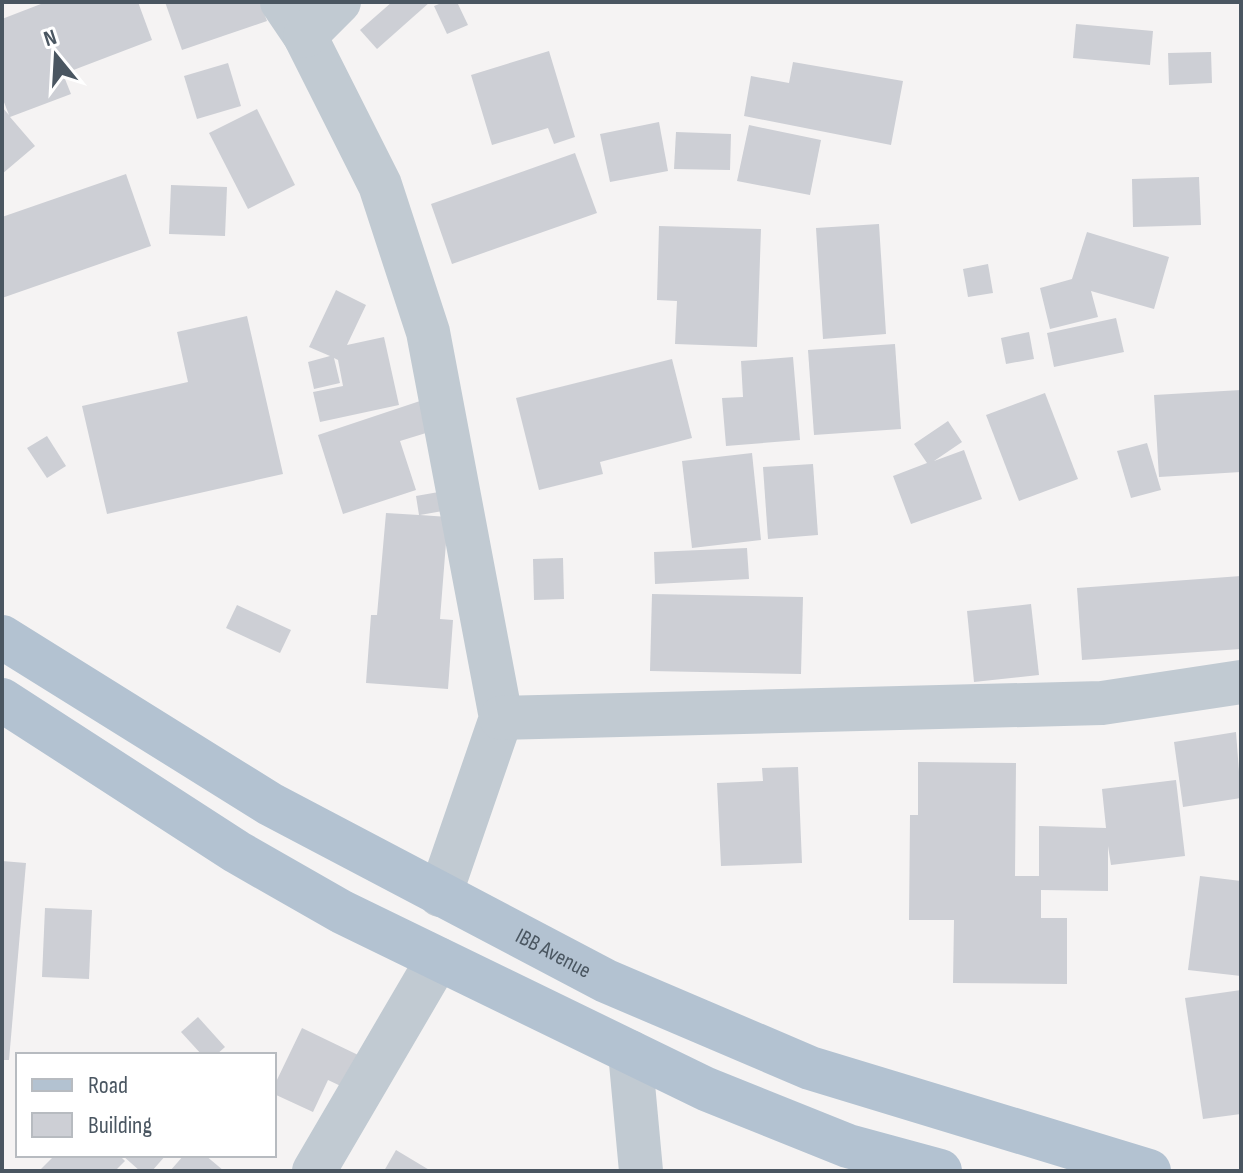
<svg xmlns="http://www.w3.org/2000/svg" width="1243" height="1173" font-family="'Sofia Sans Condensed',sans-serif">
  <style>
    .building { fill: #cdcfd5 }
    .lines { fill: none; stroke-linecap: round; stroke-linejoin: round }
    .minor { stroke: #c1cad2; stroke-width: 44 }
    .major { stroke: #b3c2d1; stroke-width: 44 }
    .labels { text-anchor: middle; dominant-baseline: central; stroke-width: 7; stroke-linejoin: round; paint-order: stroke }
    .street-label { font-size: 22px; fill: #4a5661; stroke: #fff }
  </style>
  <rect width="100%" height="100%" fill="#f5f3f3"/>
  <!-- building -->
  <g class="building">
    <polygon points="46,2 138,2 152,40 63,74 71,94 10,117 35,146 2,174 2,107 9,115 2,97 2,19"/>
    <polygon points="165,2 260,2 267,21 182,50"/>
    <polygon points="392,2 430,2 377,49 360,30"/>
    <polygon points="444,2 457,2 468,25 447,34 434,6"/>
    <polygon points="1076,24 1153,31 1150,65 1073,58"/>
    <polygon points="549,51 575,137 554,144 548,128 492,145 471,75"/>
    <polygon points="1211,52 1212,83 1169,85 1168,53"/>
    <polygon points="793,62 903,81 891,145 744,116 751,76 789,83"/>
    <polygon points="228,63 241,106 197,119 184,76"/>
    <polygon points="257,109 295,185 248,209 209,133"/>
    <polygon points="659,122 668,171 610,182 600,134"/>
    <polygon points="749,125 821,140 810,195 737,181"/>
    <polygon points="676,132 731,134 730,170 674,169"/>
    <polygon points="575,153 597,213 452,264 431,204"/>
    <polygon points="126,174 151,246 2,298 2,217"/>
    <polygon points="1199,177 1201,225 1133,227 1132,179"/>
    <polygon points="171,185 227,187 225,236 169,234"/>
    <polygon points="879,224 886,334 823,339 816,228"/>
    <polygon points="659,226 761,229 757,347 675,344 677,301 657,300"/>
    <polygon points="1087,232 1169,257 1154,309 1091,291 1098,317 1050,329 1040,288 1072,279"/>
    <polygon points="988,264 993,293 968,297 963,269"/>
    <polygon points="336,290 366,305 347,345 384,337 399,405 320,422 313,392 343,386 338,360 334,358 340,383 314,389 308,362 330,356 309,347"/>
    <polygon points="247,316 283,474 107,514 82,406 188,382 177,332"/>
    <polygon points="1116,318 1124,352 1054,367 1047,333"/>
    <polygon points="1029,332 1034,359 1006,364 1001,338"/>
    <polygon points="895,344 901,429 814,435 808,350"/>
    <polygon points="793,357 800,440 726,446 722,398 743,397 741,361"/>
    <polygon points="672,359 692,438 600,462 603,474 539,490 516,398"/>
    <polygon points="1241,390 1241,472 1159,477 1154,395"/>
    <polygon points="1045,393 1078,479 1019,501 986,415"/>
    <polygon points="429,398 439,429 400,441 416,490 343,514 318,435"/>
    <polygon points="948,421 962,442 934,461 964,450 982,499 911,524 893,476 927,463 914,444"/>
    <polygon points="47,436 66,466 47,478 27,448"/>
    <polygon points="1147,443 1161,490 1131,498 1117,451"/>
    <polygon points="752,453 761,540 692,548 682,461"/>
    <polygon points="813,464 818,535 768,539 763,467"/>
    <polygon points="450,490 454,509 420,515 448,517 440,619 453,620 448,689 366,683 371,615 377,615 386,513 419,515 416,496"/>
    <polygon points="747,548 749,579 655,584 654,552"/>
    <polygon points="563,558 564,599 534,600 533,559"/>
    <polygon points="1241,576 1241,649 1082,660 1077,588"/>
    <polygon points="652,594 803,597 801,674 650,671"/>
    <polygon points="1031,604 1039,675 974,682 967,611"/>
    <polygon points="237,605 291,630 280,653 226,628"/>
    <polygon points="1236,732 1241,798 1183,807 1174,742"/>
    <polygon points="918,762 1016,763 1015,876 1039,876 1039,826 1106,828 1102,789 1176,780 1185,856 1111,865 1108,846 1108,891 1041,890 1041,918 1067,918 1067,984 953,983 954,920 909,920 910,815 918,815"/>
    <polygon points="798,767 802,863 721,866 717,783 763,781 762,768"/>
    <polygon points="2,861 26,863 9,1060 2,1060"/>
    <polygon points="1200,876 1241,881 1241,976 1188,970"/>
    <polygon points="45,908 92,910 89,979 42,977"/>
    <polygon points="1241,990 1241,1114 1203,1119 1185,998"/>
    <polygon points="198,1017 225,1047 216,1055 202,1055 181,1032"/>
    <polygon points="302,1028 381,1066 366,1098 328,1080 313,1112 274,1094 274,1086"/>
    <polygon points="396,1150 431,1171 384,1171"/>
    <polygon points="55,1155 119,1155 125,1161 115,1171 39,1171"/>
    <polygon points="122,1155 166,1155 152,1171 140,1171"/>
    <polygon points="184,1155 205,1155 224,1171 170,1171"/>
  </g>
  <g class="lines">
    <!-- minor -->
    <g class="minor">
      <polyline points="282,2 305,36 380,185 428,332 501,718 440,895"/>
      <polyline points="305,36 339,2"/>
      <polyline points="501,718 1102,703 1241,682"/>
      <polyline points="630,1052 641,1171"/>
      <polyline points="314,1171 438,959"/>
    </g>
    <!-- major -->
    <g class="major">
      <path id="s1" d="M2,637L270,804L606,981L810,1068L1149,1171"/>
      <polyline points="2,700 237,852 342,912 706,1089 848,1146 940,1171"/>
    </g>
  </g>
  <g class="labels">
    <!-- street labels -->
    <g class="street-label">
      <text stroke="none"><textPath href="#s1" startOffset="636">IBB Avenue</textPath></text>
    </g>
  </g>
  <!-- border -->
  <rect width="1243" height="1173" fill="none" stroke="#4a5661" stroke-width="8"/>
  <!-- legend -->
  <rect x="16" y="1053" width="260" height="104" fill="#ffffff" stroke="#b7bbc0" stroke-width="2"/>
  <rect x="32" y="1079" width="40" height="12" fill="#b3c2d1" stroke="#b7bbc0" stroke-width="2"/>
  <text x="88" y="1093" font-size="24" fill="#4a5661">Road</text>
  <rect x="32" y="1113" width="40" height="24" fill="#cdcfd5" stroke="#b7bbc0" stroke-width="2"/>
  <text x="88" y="1133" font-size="24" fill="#4a5661">Building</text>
  <!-- north arrow -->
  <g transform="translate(56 56) rotate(342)" stroke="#ffffff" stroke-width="6" paint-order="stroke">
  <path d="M0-6L14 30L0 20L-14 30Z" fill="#4a5661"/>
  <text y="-12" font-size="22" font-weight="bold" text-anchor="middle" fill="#4a5661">N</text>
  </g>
</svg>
